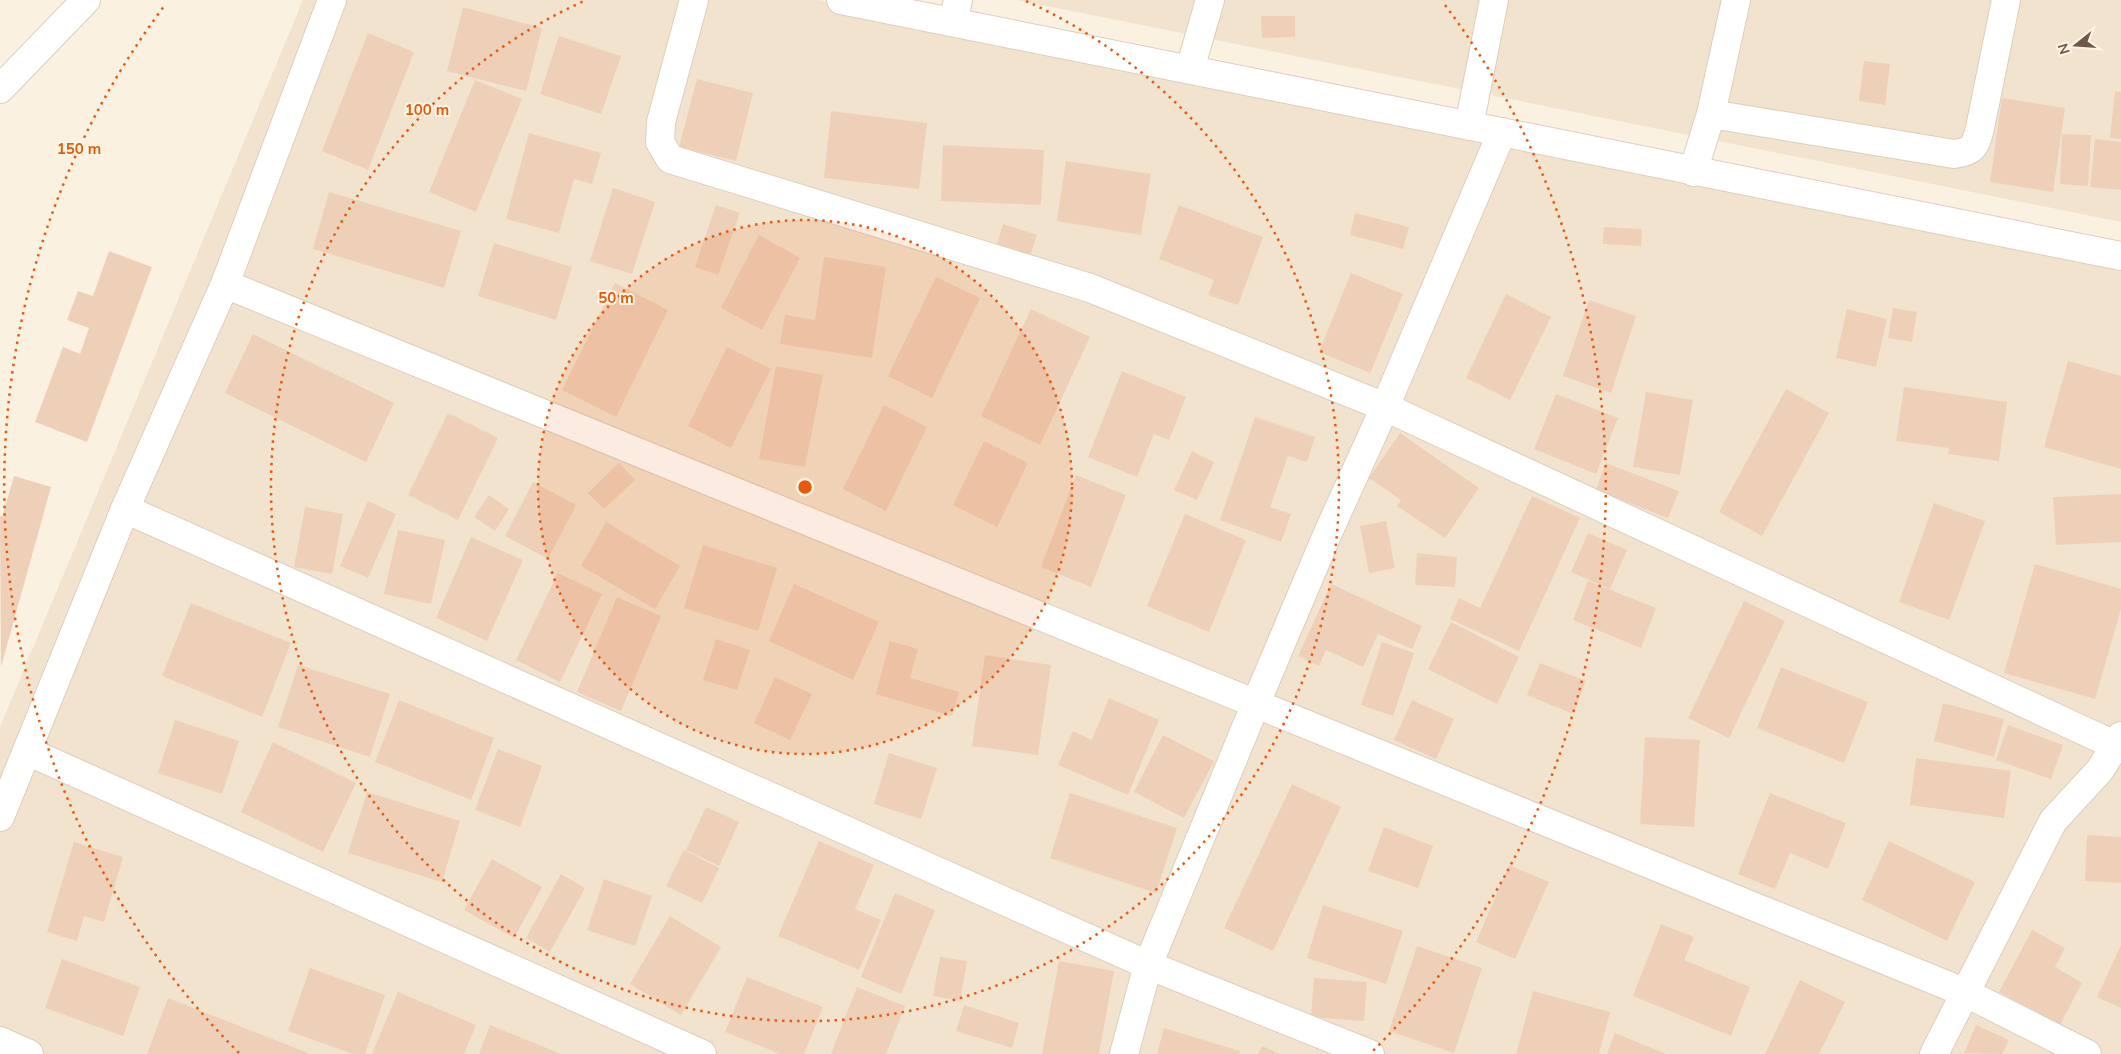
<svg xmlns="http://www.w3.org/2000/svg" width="2121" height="1054" font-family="Mulish,sans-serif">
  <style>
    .residential { fill: #f2e3cf }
    .building { fill: #eed0b9 }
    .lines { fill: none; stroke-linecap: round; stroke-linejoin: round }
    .minor-casing { stroke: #decdbc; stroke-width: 30 }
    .tertiary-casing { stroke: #decdbc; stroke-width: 30 }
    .minor { stroke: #fff; stroke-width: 28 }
    .tertiary { stroke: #fff; stroke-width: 28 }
    .ring { fill: none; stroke: #e8590c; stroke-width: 2.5; stroke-dasharray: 2.5 5 }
    .centre { fill: #e8590c; stroke: #fef5e5; stroke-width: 2.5 }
    .ring-label { font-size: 15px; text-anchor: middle; font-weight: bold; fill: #e8590c; stroke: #fef5e5; stroke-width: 4; stroke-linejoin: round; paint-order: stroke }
  </style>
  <rect width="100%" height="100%" fill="#fbf1e0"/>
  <!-- residential -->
  <g class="residential">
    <polygon points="303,0 819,0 2121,260 2121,1054 0,1054 0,727"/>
    <polygon points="1017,0 2121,0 2121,222"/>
  </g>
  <!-- building -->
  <g class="building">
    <polygon points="463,7 542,28 526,91 447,71"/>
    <polygon points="1261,16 1295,16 1295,37 1262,38"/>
    <polygon points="368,33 414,52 368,170 322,151"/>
    <polygon points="559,36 621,56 601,114 540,94"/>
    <polygon points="1864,61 1890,64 1885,105 1859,101"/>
    <polygon points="697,79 753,93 736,161 679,147"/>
    <polygon points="475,80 522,99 476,212 429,192"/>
    <polygon points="2115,91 2121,92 2121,139 2110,138"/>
    <polygon points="2002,98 2065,108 2053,192 1990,182"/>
    <polygon points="831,111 927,123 919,189 824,178"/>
    <polygon points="529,133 601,153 592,184 574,179 559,233 506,219"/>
    <polygon points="2062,134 2091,135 2088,186 2060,184"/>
    <polygon points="2095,139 2121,142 2121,190 2090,187"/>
    <polygon points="943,145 1044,150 1041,205 941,201"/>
    <polygon points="1066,161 1151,174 1141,235 1057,221"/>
    <polygon points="613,188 655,202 632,274 590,261"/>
    <polygon points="329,192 461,231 444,288 313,249"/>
    <polygon points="716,205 740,213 718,275 695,267"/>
    <polygon points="1179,205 1263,237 1238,305 1208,295 1214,280 1159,259"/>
    <polygon points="1355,213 1409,227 1403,249 1350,235"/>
    <polygon points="1003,224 1037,235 1030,256 997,245"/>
    <polygon points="1604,227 1642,229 1641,246 1603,244"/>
    <polygon points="759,235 800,258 762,330 721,308"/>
    <polygon points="494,243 572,267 556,320 478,296"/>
    <polygon points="109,251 152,267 87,442 35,422 63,347 80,354 89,328 67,320 78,291 93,296"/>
    <polygon points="824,257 886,267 872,358 780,344 785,315 815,320"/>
    <polygon points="1351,273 1403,294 1370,373 1319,352"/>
    <polygon points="936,277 980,298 932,398 888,376"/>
    <polygon points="615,283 668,310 616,417 562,390"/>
    <polygon points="1506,294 1551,317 1510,400 1466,378"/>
    <polygon points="1589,300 1636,316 1611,393 1563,376"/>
    <polygon points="1893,308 1917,312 1912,342 1888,338"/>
    <polygon points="1031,309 1090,337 1040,445 981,416"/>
    <polygon points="1847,309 1887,319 1876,367 1836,358"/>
    <polygon points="253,334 394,403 366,462 225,393"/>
    <polygon points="727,347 771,369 731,448 688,426"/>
    <polygon points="2068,361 2121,376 2121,469 2044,447"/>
    <polygon points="776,366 823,375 805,467 759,459"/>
    <polygon points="1122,371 1186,397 1169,440 1154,434 1137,477 1088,457"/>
    <polygon points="1904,387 2007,402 1999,461 1948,454 1949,448 1896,441"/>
    <polygon points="1786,389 1829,413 1762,536 1719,512"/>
    <polygon points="1646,392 1693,400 1680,475 1633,467"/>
    <polygon points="1556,394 1618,418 1596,474 1534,449"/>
    <polygon points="884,405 927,427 886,511 843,489"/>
    <polygon points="448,413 498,438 458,520 408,495"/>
    <polygon points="1255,417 1315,437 1307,462 1288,456 1270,507 1291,514 1281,542 1220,520"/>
    <polygon points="1400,433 1479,488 1445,538 1397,506 1401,500 1369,478"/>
    <polygon points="984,441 1028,463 997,527 953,505"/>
    <polygon points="1192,451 1214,462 1197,500 1174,490"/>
    <polygon points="619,463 635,480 604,509 588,493"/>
    <polygon points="1606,463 1679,491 1668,518 1596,490"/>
    <polygon points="1076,475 1126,495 1091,587 1041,567"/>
    <polygon points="14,476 51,487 1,667 0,516 2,517"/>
    <polygon points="533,482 576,505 548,559 505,536"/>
    <polygon points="2121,494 2121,542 2056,545 2053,497"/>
    <polygon points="489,495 509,509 495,531 474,517"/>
    <polygon points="1532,496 1580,518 1519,651 1450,619 1459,598 1480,608"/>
    <polygon points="368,501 396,514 368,578 340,566"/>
    <polygon points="1934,503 1985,521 1949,620 1899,602"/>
    <polygon points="305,507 343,514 332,574 294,567"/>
    <polygon points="1185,514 1246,540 1209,632 1147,606"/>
    <polygon points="1386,521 1395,568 1369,573 1360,526"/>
    <polygon points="606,522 680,566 655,609 581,566"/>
    <polygon points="398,530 445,540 431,604 384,594"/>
    <polygon points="1588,533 1627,550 1610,589 1571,572"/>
    <polygon points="471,537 523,560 487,641 436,618"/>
    <polygon points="703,545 777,568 758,631 684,608"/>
    <polygon points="1417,553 1457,557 1455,587 1415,585"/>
    <polygon points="2035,564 2121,589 2121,609 2095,699 2004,673"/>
    <polygon points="558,573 602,594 560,682 516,660"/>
    <polygon points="1588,581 1656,608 1641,648 1573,620"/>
    <polygon points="794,584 879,622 853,680 769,641"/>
    <polygon points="1331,584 1422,626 1412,649 1378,634 1363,667 1326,650 1319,666 1298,656"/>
    <polygon points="617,597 661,616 621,711 577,692"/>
    <polygon points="1744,601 1785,621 1729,738 1688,718"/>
    <polygon points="191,603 291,643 262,717 162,676"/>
    <polygon points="1451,622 1519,657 1497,704 1428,669"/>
    <polygon points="716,639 750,650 737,690 703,680"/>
    <polygon points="890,641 918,649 910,678 959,692 952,716 876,694"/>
    <polygon points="1382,642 1414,653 1393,716 1361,705"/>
    <polygon points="985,655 1051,665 1038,755 972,746"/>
    <polygon points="1540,663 1586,681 1573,714 1527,695"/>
    <polygon points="298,665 390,694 370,757 278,727"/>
    <polygon points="1781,667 1868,702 1844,763 1757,728"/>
    <polygon points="775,677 812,694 790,740 754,723"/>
    <polygon points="1109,698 1159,720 1128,795 1058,765 1073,731 1092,740"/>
    <polygon points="399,700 494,738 471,800 375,762"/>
    <polygon points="1412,700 1454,719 1436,759 1394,740"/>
    <polygon points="1943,703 2004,719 1994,757 1934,741"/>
    <polygon points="175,720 239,741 222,794 158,773"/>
    <polygon points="2008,725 2063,745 2051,779 1996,760"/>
    <polygon points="1163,735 1214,761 1184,818 1134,792"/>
    <polygon points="1645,737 1700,740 1694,827 1640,824"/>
    <polygon points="273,742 356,783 323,852 241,812"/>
    <polygon points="498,749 542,766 520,827 475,810"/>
    <polygon points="889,753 937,768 921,819 874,804"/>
    <polygon points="1916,758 2011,771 2004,818 1910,805"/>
    <polygon points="1292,784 1341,807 1273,951 1224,928"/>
    <polygon points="367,792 460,821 442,882 348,853"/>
    <polygon points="1070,793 1177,828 1156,893 1050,858"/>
    <polygon points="1770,793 1846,823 1828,869 1790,853 1775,889 1738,874"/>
    <polygon points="706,807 739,822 719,866 686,850"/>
    <polygon points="1384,827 1433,846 1418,888 1368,871"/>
    <polygon points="2087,835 2121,837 2121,883 2085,881"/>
    <polygon points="819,841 874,865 855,909 881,920 859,970 778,936"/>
    <polygon points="1889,841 1975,882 1947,941 1862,900"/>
    <polygon points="74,842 123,857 104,922 84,916 77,941 47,932"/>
    <polygon points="684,850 719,868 702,903 666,886"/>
    <polygon points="492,859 542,887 514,938 464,910"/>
    <polygon points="1509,865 1549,882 1515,959 1476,942"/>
    <polygon points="561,874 585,888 550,952 526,938"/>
    <polygon points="604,879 652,896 635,946 587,930"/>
    <polygon points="895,893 935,910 901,994 861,977"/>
    <polygon points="1323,905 1403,931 1386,984 1307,958"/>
    <polygon points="670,916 721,947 681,1015 630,984"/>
    <polygon points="1661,924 1694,937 1684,960 1750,987 1731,1036 1633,996"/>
    <polygon points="2032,930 2065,948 2055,967 2082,983 2060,1025 1999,992"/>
    <polygon points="2121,945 2121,1008 2097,997"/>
    <polygon points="1417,946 1482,968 1454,1053 1389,1031"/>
    <polygon points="940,957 967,961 960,1001 933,996"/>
    <polygon points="62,959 140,987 123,1036 45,1008"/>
    <polygon points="1059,961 1114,971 1099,1054 1042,1054"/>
    <polygon points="310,968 385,995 365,1054 353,1054 288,1031"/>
    <polygon points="747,977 823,1007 804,1054 780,1054 725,1032"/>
    <polygon points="1314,978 1367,982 1364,1021 1311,1017"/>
    <polygon points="1800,980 1845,1002 1819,1054 1765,1054"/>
    <polygon points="857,987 905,1006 886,1054 831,1054"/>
    <polygon points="1533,991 1610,1012 1599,1054 1516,1054"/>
    <polygon points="398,992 476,1025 464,1054 372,1054"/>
    <polygon points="168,998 311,1054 147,1054"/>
    <polygon points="964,1005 1019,1023 1012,1048 956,1031"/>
    <polygon points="490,1025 561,1054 479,1054"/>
    <polygon points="1976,1025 2009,1040 2002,1054 1964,1053"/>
    <polygon points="1164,1028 1240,1051 1239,1054 1157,1054"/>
    <polygon points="1615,1033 1666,1054 1607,1054"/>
    <polygon points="1262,1046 1280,1054 1258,1054"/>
  </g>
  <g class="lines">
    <!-- minor casing -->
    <g class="minor-casing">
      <g id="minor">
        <polyline points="694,0 661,122 660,142 670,159 1090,288 1385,407 2121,748"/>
        <polyline points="953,22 958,0"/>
        <polyline points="1190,69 1210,0"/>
        <polyline points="0,89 86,0"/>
        <path d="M1711,114L1954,154C1974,151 1975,147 1980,128L2006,0"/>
        <polyline points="1469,126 1494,0"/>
        <polyline points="1693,172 1711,114 1736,0"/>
        <polyline points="225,284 1966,993 2087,1054"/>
        <polyline points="125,509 1148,965 1370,1054"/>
        <polyline points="27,751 702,1054"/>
        <polyline points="0,817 125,509 225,284 332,0"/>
        <polyline points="0,1041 29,1054"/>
        <polyline points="1124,1054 1148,965 1256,703 1327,535 1385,407 1502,132"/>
        <polyline points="1934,1054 2053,821 2100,770 2121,736"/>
      </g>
    </g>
    <!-- tertiary casing -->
    <g class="tertiary-casing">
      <polyline id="tertiary" points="841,0 2121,256"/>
    </g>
    <!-- minor -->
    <use href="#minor" class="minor"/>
    <!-- tertiary -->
    <use href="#tertiary" class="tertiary"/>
  </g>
  <!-- distance rings -->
  <circle cx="805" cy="487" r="267" fill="#e8590c" fill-opacity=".12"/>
  <g class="ring">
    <circle cx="805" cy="487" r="267"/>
    <path d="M1026 1A534 534 0 1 1 584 1"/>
    <path d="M239 1053A801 801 0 0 1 165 5M1445 5A801 801 0 0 1 1371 1053"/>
  </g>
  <circle cx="805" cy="487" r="8" class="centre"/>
  <g class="ring-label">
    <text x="427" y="115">100 m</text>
    <text x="79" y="154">150 m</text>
    <text x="616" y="303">50 m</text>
  </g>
  <!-- north arrow -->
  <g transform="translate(2076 45) rotate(253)" stroke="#fef5e5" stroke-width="4" paint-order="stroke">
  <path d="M0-4L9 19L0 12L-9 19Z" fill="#6f5849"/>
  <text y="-8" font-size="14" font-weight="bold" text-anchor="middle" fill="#6f5849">N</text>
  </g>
</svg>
